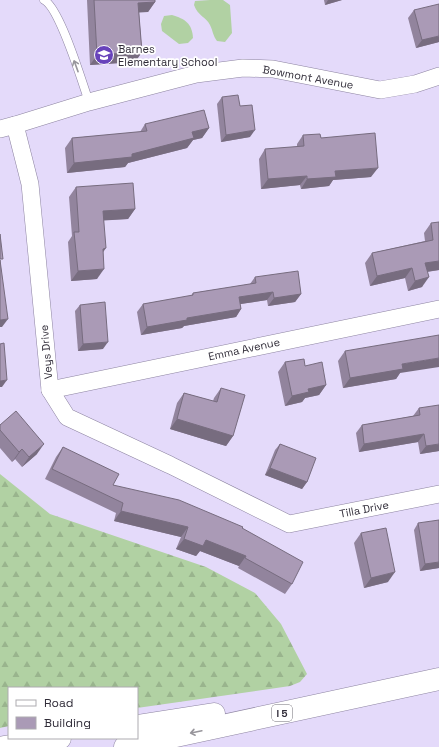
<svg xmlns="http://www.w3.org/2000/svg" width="439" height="747" font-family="'Space Grotesk',sans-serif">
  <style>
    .forest { fill: url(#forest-firs) }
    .park { fill: #b1d1a3 }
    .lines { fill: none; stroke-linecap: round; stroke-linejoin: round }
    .lane-casing { stroke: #8d84a1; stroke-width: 9 }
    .street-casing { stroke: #8d84a1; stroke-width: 18 }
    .highway-casing { stroke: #8d84a1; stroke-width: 23 }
    .lane { stroke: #fff; stroke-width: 8 }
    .street { stroke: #fff; stroke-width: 17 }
    .highway { stroke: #fff; stroke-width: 22 }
    .wall { fill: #92849d }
    .shaded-wall { fill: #776c7f }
    .building { fill: #aa9ab6; stroke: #776c7f }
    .oneway { stroke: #98969c }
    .labels { text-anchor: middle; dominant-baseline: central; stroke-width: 3.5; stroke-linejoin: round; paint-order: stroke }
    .shield { fill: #fff; stroke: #6f6c74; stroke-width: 1 }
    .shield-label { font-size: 10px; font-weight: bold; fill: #312d39 }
    .poi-label { font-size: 11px; fill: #312d39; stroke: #fff; text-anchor: start }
    .street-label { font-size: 11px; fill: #312d39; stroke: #fff }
  </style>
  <defs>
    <pattern id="forest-firs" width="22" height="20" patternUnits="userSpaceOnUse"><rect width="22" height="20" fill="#b1d1a3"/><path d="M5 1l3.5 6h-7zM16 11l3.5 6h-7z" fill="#99b48d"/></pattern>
  </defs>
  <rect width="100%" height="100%" fill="#e4dafa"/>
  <!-- forest -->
  <polygon class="forest" points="0,474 50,514 206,567 255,593 281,624 307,674 300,682 290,686 137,708 137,688 9,688 9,726 0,728"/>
  <!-- park -->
  <g class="park">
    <path d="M210,0H223L230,5L232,33L225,42L217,41C213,36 213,31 210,25C206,17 198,16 194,5L195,1Z"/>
    <path d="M172,15C185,19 192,23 193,38L188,43L179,44L162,31L161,24L164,16Z"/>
  </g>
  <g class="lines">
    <!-- lane casing -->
    <g class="lane-casing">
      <path id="lane" d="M44,0C60,8 82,82 89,102"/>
    </g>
    <!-- street casing -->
    <g class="street-casing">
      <g id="street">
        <polyline points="15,125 89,102 196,74 243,68 273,69 380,90 415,84 439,76"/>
        <polyline points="0,129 15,125 30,184 50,390 67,417 170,465 289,524 439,494"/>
        <polyline points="50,390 439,309"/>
      </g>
    </g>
    <!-- highway casing -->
    <g class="highway-casing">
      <g id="highway">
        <polyline points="137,726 214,714"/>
        <polyline points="4,747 60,738"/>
        <polyline points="125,747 439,679"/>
      </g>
    </g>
    <!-- lane -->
    <use href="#lane" class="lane"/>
    <!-- street -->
    <use href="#street" class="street"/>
    <!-- highway -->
    <use href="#highway" class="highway"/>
  </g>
  <!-- wall -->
  <g class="wall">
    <polygon points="87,0 155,0 155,2 148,12 139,12 142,52 135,62 90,65"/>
    <polygon points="324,0 342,0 325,5"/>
    <polygon points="414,10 439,42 416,48 408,18"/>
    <polygon points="222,97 240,106 250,137 221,142 217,104"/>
    <polygon points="145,124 209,128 202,138 193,140 187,148 128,163 125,167 67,173 65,148 72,138 140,132"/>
    <polygon points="303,135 321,138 371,177 333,180 329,186 301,189 300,185 261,189 259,159 265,149 297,147 297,144"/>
    <polygon points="76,187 135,209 128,219 104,220 103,253 97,279 71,281 68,242 72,236 69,197"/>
    <polygon points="431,223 439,270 427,272 422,287 408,291 405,278 370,286 365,263 372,253 425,241 424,233"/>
    <polygon points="255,277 301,294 295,302 268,306 267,300 240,304 241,309 236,317 184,326 182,328 141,335 137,312 143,304 191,296 193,293 250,284"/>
    <polygon points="80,305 103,349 78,351 75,311"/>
    <polygon points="345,351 400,373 396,379 343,388 338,361"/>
    <polygon points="285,362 305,366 326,385 319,395 305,398 302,402 285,406 278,372"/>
    <polygon points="221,388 233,436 226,446 170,429 177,403 184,393 213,401 214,398"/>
    <polygon points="419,408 439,451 420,454 418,442 359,452 356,433 362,425 413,416"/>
    <polygon points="0,425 37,454 22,467 15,459 12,462 0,448"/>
    <polygon points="280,444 307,482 302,489 265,475 275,450"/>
    <polygon points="63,447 113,485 242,528 292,584 285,594 238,568 239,566 200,551 196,556 176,549 181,537 114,521 116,513 45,479 56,457"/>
    <polygon points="418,523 439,568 420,571 414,530"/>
    <polygon points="361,533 388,582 364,588 354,543"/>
  </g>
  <!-- shaded-wall -->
  <g class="shaded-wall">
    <polygon points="328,0 342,0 325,5"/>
    <polygon points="155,2 148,12 131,13 138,3"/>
    <polygon points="439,36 439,42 416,48 422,40"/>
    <polygon points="142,52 135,62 90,65 97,55"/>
    <polygon points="209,128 202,138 193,140 187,148 128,163 125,167 67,173 74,163 132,154 192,132"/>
    <polygon points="255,130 250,137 221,142 226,135"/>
    <polygon points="378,168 371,177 333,180 329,186 301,189 307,179 335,171"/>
    <polygon points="307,176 300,185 261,189 268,179"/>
    <polygon points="135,209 128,219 96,221 103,211"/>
    <polygon points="106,248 99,258 103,249"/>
    <polygon points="439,261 439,270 418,273 425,263"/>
    <polygon points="412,268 405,278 370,286 377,276"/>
    <polygon points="104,269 97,279 71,281 78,271"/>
    <polygon points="429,277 422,287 408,291 415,281"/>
    <polygon points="273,292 267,300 234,305 239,297"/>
    <polygon points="301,294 295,302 268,306 274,298"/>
    <polygon points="241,309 236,317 184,326 182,328 141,335 147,327 187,318"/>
    <polygon points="8,319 2,327 0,327 0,320"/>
    <polygon points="108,342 103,349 78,351 83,344"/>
    <polygon points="439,358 439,367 400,373 396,379 343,388 350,378 402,364"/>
    <polygon points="7,380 2,387 0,387 0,381"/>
    <polygon points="326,385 319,395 305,398 302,402 285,406 292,396 308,389"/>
    <polygon points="177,419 233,436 226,446 170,429"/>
    <polygon points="424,434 418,442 359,452 364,444"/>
    <polygon points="44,444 37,454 22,467 29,457"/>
    <polygon points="439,444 439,451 420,454 426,446"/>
    <polygon points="22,449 15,459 12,462 19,452"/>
    <polygon points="270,468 307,482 302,489 265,475"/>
    <polygon points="121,511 188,527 181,537 114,521"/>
    <polygon points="184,539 206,540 246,556 239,566 200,551 196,556 176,549"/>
    <polygon points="439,562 439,568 420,571 425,564"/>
    <polygon points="395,572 388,582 364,588 371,578"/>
  </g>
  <!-- building -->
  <g class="building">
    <polygon points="94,0 155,0 155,2 138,3 142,52 97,55"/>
    <polygon points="439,4 439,36 422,40 414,10"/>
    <polygon points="238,95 240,106 252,105 255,130 226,135 222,97"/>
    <polygon points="204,110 209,128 192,132 194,138 132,154 132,157 74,163 72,138 147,131 145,124"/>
    <polygon points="375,133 378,168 335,171 336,177 307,179 307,176 268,179 265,149 304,146 303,135 320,134 321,138"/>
    <polygon points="133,183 135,209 103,211 106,248 103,249 104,269 78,271 74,232 79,232 76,187"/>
    <polygon points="439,222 439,261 425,263 429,277 415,281 412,268 377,276 372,253 433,240 431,223"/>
    <polygon points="0,234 3,259 0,259"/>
    <polygon points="0,260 8,319 0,320"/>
    <polygon points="298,271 301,294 274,298 273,292 239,297 241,309 187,318 187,320 147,327 143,304 193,295 193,293 256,283 255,277"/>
    <polygon points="105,302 108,342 83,344 80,305"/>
    <polygon points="439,335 439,358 402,364 403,369 350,378 345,351"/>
    <polygon points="4,343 7,380 0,381 0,344"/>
    <polygon points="304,359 305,366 322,362 326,385 308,389 309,392 292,396 285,362"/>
    <polygon points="221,388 245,395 233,436 177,419 184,393 217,402"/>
    <polygon points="439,405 439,444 426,446 424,434 364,444 362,425 420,415 419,408"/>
    <polygon points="16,411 44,444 29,457 22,449 19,452 0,430 0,425"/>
    <polygon points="280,444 316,458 307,482 270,468"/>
    <polygon points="63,447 119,474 113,485 179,500 243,527 242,528 303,562 292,584 245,558 246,556 206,540 203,546 184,539 188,527 121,511 123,503 52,469"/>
    <polygon points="439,520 439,562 425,564 418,523"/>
    <polygon points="386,528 395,572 371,578 361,533"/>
  </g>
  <!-- one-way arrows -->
  <defs><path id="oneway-shaft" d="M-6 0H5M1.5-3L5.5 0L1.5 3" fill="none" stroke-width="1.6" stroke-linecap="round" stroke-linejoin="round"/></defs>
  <g class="oneway">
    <use href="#oneway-shaft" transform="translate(76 66) rotate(-110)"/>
    <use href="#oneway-shaft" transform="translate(196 732) rotate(168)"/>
  </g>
  <!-- icons -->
  <defs>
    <g id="school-disc" transform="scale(1)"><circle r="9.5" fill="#6843bb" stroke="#fff"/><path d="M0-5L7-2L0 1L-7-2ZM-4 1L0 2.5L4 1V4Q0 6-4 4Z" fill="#fff"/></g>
  </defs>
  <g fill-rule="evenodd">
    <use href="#school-disc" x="104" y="55"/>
  </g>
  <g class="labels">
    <!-- shield labels -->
    <rect class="shield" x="272" y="705" width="20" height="16" rx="3"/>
    <g class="shield-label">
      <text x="282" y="713">I 5</text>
    </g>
    <!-- poi labels -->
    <g class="poi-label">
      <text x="118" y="49">Barnes<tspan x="118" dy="13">Elementary School</tspan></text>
    </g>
    <!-- street labels -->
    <g class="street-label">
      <text transform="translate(308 77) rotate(10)">Bowmont Avenue</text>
      <text transform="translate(244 349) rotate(-12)">Emma Avenue</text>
      <text transform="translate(46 352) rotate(-95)">Veys Drive</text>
      <text transform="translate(364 509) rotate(-11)">Tilla Drive</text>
    </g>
  </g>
  <!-- legend -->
  <rect x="8" y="687" width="130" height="52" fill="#ffffff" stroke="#adabb0"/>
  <rect x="16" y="700" width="20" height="6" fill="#ffffff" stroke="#adabb0"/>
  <text x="44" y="707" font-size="12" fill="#312d39">Road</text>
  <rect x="16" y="717" width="20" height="12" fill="#aa9ab6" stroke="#adabb0"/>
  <text x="44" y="727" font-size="12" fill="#312d39">Building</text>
</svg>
